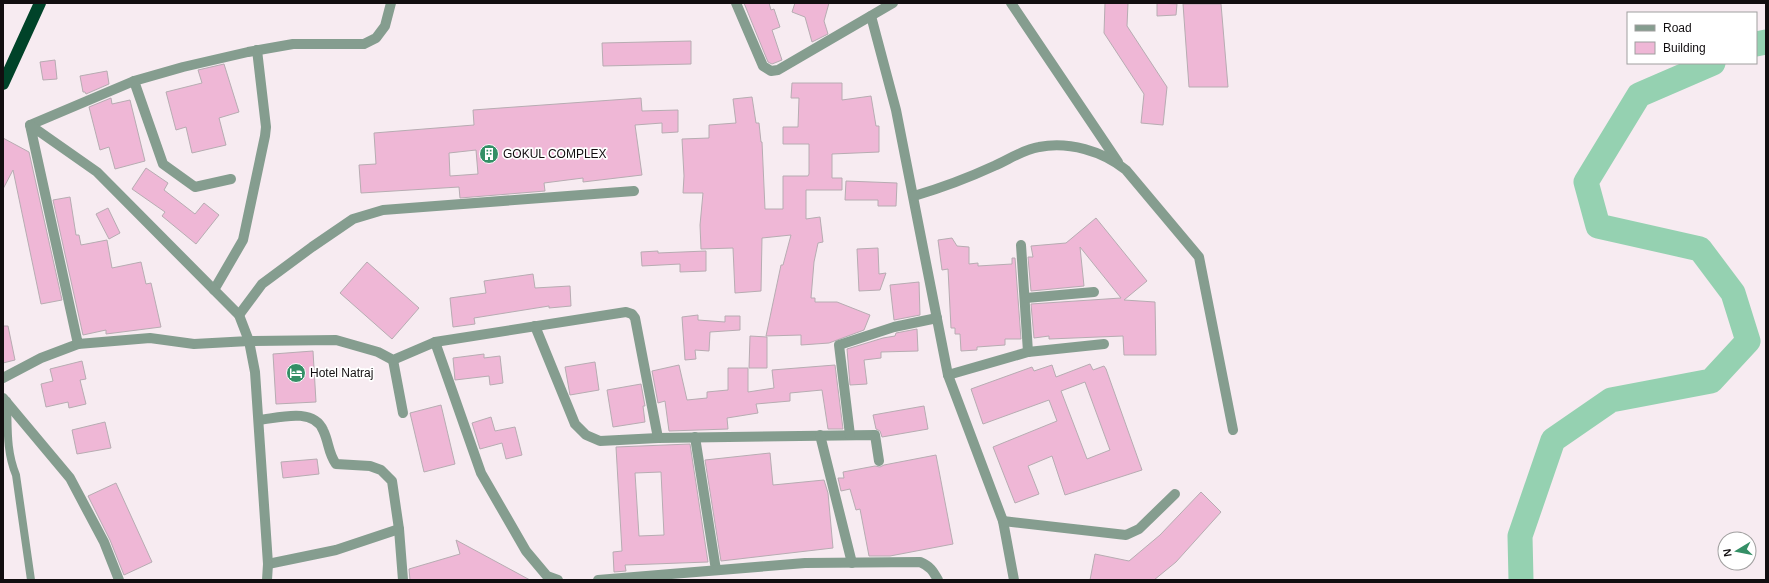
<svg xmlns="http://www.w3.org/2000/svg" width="1769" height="583" font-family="Arial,sans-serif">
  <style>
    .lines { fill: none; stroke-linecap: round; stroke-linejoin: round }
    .river { stroke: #95d1b1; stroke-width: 25 }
    .building { fill: #efb7d6; stroke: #b7acb2; fill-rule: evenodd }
    .lane { stroke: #859d8f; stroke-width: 8 }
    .street { stroke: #859d8f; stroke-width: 10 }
    .highway { stroke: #004329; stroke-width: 12 }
    .labels { text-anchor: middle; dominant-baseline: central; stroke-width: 3.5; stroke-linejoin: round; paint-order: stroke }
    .poi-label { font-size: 12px; fill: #120e10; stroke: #fff; text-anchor: start }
  </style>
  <rect width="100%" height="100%" fill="#f7ebf1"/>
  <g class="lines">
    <!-- river -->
    <g class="river">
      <polyline points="1756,44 1766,42"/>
      <polyline points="1521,580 1520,536 1553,440 1611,400 1711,381 1748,341 1733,293 1700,249 1598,226 1586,182 1639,95 1713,63"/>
    </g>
  </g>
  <!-- building -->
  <g class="building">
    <polygon points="744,3 769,3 771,10 774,9 780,27 772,30 782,60 772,64 768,62"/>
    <polygon points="795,3 829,3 824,21 828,34 812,42 805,17 792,12"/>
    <polygon points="1105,3 1128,3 1127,26 1167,87 1163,125 1141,123 1144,94 1104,33"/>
    <polygon points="1157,3 1177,4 1176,15 1157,16"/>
    <polygon points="1183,4 1221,4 1228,87 1189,87"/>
    <polygon points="691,41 691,64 603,66 602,43"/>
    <polygon points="55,60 57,79 43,80 40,62"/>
    <polygon points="224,64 239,112 219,118 226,145 192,153 186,127 176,130 166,92 202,83 198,70"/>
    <polygon points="107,71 109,84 86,94 85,92 83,92 80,76"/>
    <polygon points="792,83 842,83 842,100 871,96 876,126 879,126 879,152 832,154 832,178 842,178 842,190 806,190 806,219 820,217 823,242 818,243 814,262 811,298 815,298 815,302 837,302 870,315 864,330 829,343 801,345 801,335 766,336 781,265 783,265 791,235 762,238 761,291 735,293 733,248 701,249 700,225 703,193 683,193 684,176 682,139 709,138 709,125 736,123 733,99 752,97 756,123 759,123 761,142 762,142 765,209 783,209 783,176 808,176 809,174 809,144 783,144 783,127 798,127 799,98 791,98"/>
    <polygon points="111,98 112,104 130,100 145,161 115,169 109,147 100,150 89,107"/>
    <path d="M641,98L642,111L678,110V132L662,133V123L635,125L642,175L583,182V178L544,183L545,191L460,198L459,187L361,193L359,165L376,164L374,133L474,125L473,110ZM476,150L478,174L450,176L449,153Z"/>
    <polygon points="3,138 29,152 62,300 41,304 13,170 3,189"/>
    <polygon points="146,168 168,183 164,190 195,214 204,203 219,215 196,244 162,216 165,212 132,189"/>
    <polygon points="846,181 897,183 896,206 878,206 878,200 845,200"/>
    <polygon points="70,197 76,235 79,235 81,245 107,240 112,268 141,262 146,284 151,283 161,327 106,334 106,330 83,335 53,200"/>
    <polygon points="108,208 120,233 109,239 96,214"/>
    <polygon points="1096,218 1147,281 1124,300 1155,302 1156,355 1124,355 1123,336 1049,339 1049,336 1034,338 1031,304 1121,298 1080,247 1084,286 1031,291 1028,257 1033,257 1031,246 1066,243"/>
    <polygon points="952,238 957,246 969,247 969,264 978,263 978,266 1012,264 1012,258 1015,258 1021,339 1005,339 1005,345 977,347 977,350 961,351 960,334 955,334 955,328 951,328 948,269 942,270 938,240"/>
    <polygon points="878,248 879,274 886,273 880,290 859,291 857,249"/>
    <polygon points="658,251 658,253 706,251 706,271 680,272 680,264 642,266 641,252"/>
    <polygon points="367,262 419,308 392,339 340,293"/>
    <polygon points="533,274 535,288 570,286 571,306 549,308 549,306 474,318 475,324 453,327 450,298 486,293 484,281"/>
    <polygon points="919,282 920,315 894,320 890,285"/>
    <polygon points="698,315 698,320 725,322 725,316 740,316 740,330 710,332 709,351 695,350 696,359 685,360 682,317"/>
    <polygon points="3,326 8,326 15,360 3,363"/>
    <polygon points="917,329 918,351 881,352 881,358 864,360 867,384 850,385 847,349 883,338 895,336 896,333"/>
    <polygon points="750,336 767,337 767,368 749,368"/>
    <polygon points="313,351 316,402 276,404 273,354"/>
    <polygon points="484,354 484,358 500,356 503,383 490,385 489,376 455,380 453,358"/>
    <polygon points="82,361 86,379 80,380 86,404 69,408 68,402 46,407 41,384 53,381 50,369"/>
    <polygon points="595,362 599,390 570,395 565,367"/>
    <path d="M1090,364L1093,370L1104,366L1106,369L1142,470L1065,495L1052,456L1028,466L1039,494L1015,503L993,447L1057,421L1049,400L983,424L971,389L1032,367L1034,371L1052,365L1056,377ZM1085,382L1110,450L1087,459L1061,391Z"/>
    <polygon points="679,365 687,400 707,398 707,392 728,390 728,368 748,368 748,392 774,388 772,370 835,365 843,429 828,429 822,390 790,393 790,401 756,404 758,413 727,418 728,429 669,431 665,401 658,403 652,371"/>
    <polygon points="641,384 645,406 643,406 645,422 613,427 607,390"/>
    <polygon points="441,405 455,464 424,472 410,413"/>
    <polygon points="924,406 928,429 882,437 880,431 876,429 873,415"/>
    <polygon points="491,417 495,431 515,427 522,455 506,459 502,443 480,449 472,423"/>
    <polygon points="105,422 111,448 77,454 72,430"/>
    <path d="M690,444L708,562L625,565L626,571L614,572L613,552L622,551L616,447ZM661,472L664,535L639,536L635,473Z"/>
    <polygon points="770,453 773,485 824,480 828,493 833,548 721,561 705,460"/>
    <polygon points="936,455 953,544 890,556 869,556 860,509 856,510 850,489 841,491 838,478 844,478 843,472 875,466 880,467 884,465"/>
    <polygon points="317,459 319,474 283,478 281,462"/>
    <polygon points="116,483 152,562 124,575 110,540 88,496"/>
    <polygon points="1201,492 1221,512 1176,562 1154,580 1090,580 1095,554 1129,561 1160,535"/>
    <polygon points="456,540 530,580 410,580 409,569 460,554"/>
  </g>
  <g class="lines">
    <!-- lane -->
    <path class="lane" d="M7,401C8,427 6,451 16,475L31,580"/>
    <!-- street -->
    <g class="street">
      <polyline points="736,3 763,66 771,71 778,70 893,3"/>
      <polyline points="1011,3 1118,162"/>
      <polyline points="871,16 896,110 948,375 1003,521 1014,580"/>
      <polyline points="134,81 163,164 195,187 231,179"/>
      <polyline points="30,125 134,81 183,67 248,52 293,44 364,44 376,38 385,26 391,3"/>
      <path d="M914,196C941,188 968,178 994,166C1008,160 1024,149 1039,147C1068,141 1103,151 1126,170L1199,257L1233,430"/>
      <polyline points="1021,245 1028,352"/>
      <polyline points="214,290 243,240 265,136 266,127 257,50"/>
      <polyline points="1026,298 1094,292"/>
      <polyline points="239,315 262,284 312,247 353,219 383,210 634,191"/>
      <polyline points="535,326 575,424 586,435 600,441 658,438 875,435 879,461"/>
      <polyline points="435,342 481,473 526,551 547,576 558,580"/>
      <polyline points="393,360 403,413"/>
      <polyline points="948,375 1028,352 1104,344"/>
      <polyline points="3,378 41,358 78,344"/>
      <polyline points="3,398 70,478 104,542 119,580"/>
      <path d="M259,420C278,418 313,407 323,430C329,442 328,453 336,464L370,466L381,470L392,481L399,529L403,580"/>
      <polyline points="820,435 852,563"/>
      <polyline points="850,435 839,345 894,327 937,318"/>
      <polyline points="695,437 716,570"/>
      <polyline points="1003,521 1126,535 1139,529 1175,494"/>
      <polyline points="268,564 336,550 399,529"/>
      <polyline points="267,580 268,564 255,372 249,341 239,315 97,172 30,125 78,344 150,338 194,344 249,341 336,340 378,352 393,360 435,342 626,312 632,314 635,318 658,438"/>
      <path d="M598,580L805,563L920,562C930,566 933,571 938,580"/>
    </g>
    <!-- highway -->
    <polyline class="highway" points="3,84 40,3"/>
  </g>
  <!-- icons -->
  <defs>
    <g id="building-disc" transform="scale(1)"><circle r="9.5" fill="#348f66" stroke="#fff"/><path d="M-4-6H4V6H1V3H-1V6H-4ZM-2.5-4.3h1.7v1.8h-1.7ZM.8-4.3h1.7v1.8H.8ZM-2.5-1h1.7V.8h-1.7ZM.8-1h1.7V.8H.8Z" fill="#fff"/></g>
    <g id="hotel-disc" transform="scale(1)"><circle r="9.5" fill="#348f66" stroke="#fff"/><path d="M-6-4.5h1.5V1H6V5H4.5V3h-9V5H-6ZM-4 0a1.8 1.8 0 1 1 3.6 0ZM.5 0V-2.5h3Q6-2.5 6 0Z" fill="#fff"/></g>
  </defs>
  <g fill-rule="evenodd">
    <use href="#building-disc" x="489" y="154"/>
    <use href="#hotel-disc" x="296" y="373"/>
  </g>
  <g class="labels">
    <!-- poi labels -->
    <g class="poi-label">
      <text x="503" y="154">GOKUL COMPLEX</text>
      <text x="310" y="373">Hotel Natraj</text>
    </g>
  </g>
  <!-- border -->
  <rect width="1769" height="583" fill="none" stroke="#120e10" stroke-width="8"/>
  <!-- legend -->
  <rect x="1627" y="12" width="130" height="52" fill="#ffffff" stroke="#a09f9f"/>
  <rect x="1635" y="25" width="20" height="6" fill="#859d8f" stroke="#a09f9f"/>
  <text x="1663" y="32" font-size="12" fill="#120e10">Road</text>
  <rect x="1635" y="42" width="20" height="12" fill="#efb7d6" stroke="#a09f9f"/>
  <text x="1663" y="52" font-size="12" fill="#120e10">Building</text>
  <!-- north arrow -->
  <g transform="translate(1737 551) rotate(260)"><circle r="19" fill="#ffffff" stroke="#a09f9f"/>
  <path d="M0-3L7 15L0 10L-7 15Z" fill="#348f66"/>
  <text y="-6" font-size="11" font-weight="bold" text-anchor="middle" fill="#120e10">N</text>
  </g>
</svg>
